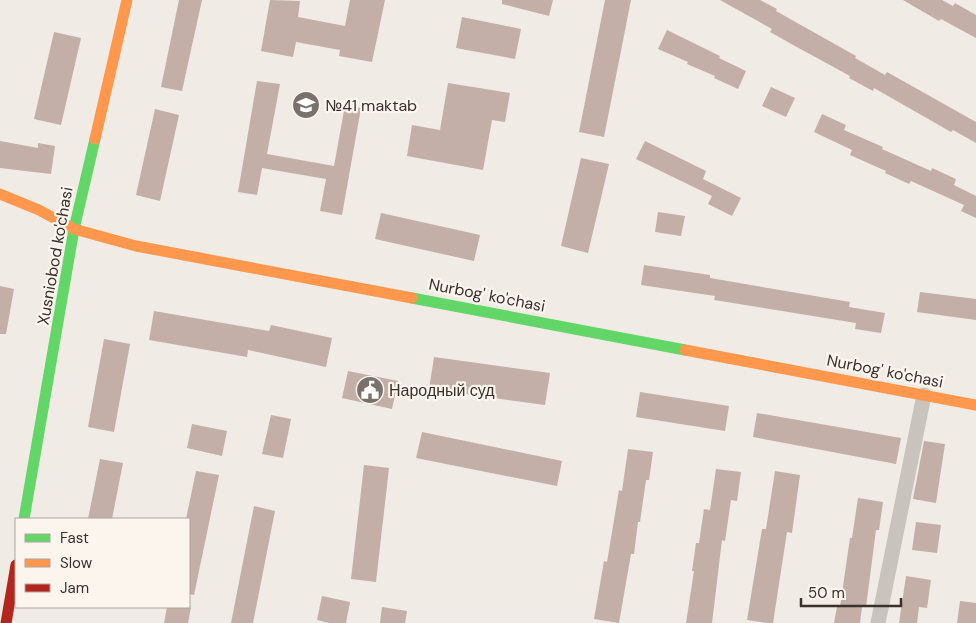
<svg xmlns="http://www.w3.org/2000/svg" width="976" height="623" font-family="'DM Sans',sans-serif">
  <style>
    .building { fill: #c3afa7 }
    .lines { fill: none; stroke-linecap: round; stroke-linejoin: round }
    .street { stroke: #c9c3be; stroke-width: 15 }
    .fast { stroke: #63d668; stroke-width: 11 }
    .slow { stroke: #ff974d; stroke-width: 11 }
    .jam { stroke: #b3261e; stroke-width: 11 }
    .labels { text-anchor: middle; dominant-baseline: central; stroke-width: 4.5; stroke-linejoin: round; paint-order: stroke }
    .poi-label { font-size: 16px; fill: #3b302b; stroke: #fbf5ee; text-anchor: start }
    .street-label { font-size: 16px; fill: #3b302b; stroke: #fbf5ee }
  </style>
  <rect width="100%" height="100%" fill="#f0ebe5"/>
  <!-- building -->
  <g class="building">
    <polygon points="179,0 202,0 182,91 161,87"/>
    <polygon points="270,0 300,1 298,17 345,26 350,0 385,0 372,62 339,56 340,50 296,42 293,57 261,51"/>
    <polygon points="502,0 553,0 549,16 502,4"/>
    <polygon points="605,0 631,0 604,137 579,132"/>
    <polygon points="720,0 760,0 777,9 776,11 856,56 855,58 885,75 887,72 976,122 976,143 953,130 951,132 874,88 873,91 849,78 850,76 795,46 770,32 772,29"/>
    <polygon points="903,0 942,0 953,6 955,3 976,15 976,38 941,19 939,21"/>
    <polygon points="462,17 521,29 515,59 456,48"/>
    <polygon points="667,30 720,56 719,58 746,71 738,89 714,78 715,76 687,64 688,62 658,49"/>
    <polygon points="54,32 81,38 61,125 34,119"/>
    <polygon points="257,81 280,84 267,154 334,166 345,105 361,108 342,215 320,211 326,179 262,168 257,195 238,192"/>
    <polygon points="448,83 510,93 505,122 492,120 483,170 407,156 412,125 440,130"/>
    <polygon points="771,87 795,98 786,117 762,106"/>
    <polygon points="155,109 179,115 160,201 136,195"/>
    <polygon points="822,114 846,125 844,130 883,147 882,149 931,171 932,168 956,179 954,185 976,196 976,218 961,211 964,205 911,181 909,184 885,173 886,171 850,155 852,150 814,132"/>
    <polygon points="0,141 38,148 38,143 55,146 51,174 0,168"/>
    <polygon points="645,141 706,171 703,179 741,198 732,216 708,204 712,196 636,159"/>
    <polygon points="581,158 609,164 588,253 561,246"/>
    <polygon points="658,212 685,216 681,236 655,232"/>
    <polygon points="381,213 480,235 474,261 375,239"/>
    <polygon points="644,265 710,275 710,278 850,302 849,307 885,313 881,333 855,329 856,323 714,300 715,296 641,285"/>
    <polygon points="0,286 14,289 6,334 0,334"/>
    <polygon points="920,292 976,299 976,320 917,312"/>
    <polygon points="154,311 269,331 271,325 332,338 326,367 248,350 247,357 149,340"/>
    <polygon points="104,339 130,344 114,432 88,427"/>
    <polygon points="434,357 550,373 545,405 429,389"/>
    <polygon points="348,371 398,381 392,409 342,398"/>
    <polygon points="640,392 729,406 725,431 636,417"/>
    <polygon points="757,413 901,438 896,464 753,437"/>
    <polygon points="271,415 291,419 283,458 262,454"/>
    <polygon points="192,424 227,431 222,456 187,448"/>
    <polygon points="422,432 562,461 557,486 416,458"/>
    <polygon points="924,441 945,444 936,503 913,499"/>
    <polygon points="628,449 653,452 649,480 646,480 640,522 638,522 634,554 631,554 619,623 594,619 604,561 607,562 619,490 622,491"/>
    <polygon points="100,459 123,463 112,519 88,519"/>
    <polygon points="364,465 389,468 376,582 351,579"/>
    <polygon points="716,469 741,472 737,501 731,500 725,541 722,540 712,623 686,623 694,571 692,571 696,543 699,543 704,509 710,510"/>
    <polygon points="196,471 219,475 194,595 189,594 189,519 186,519"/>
    <polygon points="775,471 800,475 792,533 787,532 773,623 768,623 747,620 762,529 766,529"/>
    <polygon points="858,498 883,502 879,530 876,530 866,607 862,607 860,623 834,623 837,607 840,607 850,538 852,538"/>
    <polygon points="254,506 275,511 253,623 231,623"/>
    <polygon points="916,522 941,525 937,553 912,550"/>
    <polygon points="906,576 931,580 927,608 919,607 917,623 899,623"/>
    <polygon points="322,596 350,602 346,623 329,623 317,620"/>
    <polygon points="960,601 976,603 976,623 957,623"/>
    <polygon points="167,607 191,607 188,623 164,623"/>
    <polygon points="382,607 407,611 405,623 380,623"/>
  </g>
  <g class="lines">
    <!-- street -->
    <polyline class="street" points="878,623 924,395"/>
    <!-- fast -->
    <g class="fast">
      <polyline points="412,298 685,350"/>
      <polyline points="24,519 74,229 95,139"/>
    </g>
    <!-- slow -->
    <g class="slow">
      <polyline points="95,139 127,0"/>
      <polyline points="0,194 39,210 74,229 136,246 412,298"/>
      <polyline points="685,350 976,405"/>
    </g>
    <!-- jam -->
    <polyline class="jam" points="6,623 16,565"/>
  </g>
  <!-- icons -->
  <defs>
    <g id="school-disc" transform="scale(1.4375)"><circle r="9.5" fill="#7a716c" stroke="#fbf5ee"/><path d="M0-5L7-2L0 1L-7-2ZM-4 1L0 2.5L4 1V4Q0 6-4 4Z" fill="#fff"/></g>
    <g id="civic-disc" transform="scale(1.4375)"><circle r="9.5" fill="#7a716c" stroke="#fbf5ee"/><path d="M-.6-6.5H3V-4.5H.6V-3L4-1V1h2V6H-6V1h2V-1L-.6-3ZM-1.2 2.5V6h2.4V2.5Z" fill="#fff"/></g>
  </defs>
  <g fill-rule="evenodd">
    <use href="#school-disc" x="306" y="105"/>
    <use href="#civic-disc" x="370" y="390"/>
  </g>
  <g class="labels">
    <!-- poi labels -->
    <g class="poi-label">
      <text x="325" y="105">№41 maktab</text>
      <text x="389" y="390">Народный суд</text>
    </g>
    <!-- street labels -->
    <g class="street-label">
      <text transform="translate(55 256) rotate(-80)">Xusniobod ko'chasi</text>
      <text transform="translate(487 295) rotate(11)">Nurbog' ko'chasi</text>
      <text transform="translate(885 371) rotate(11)">Nurbog' ko'chasi</text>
    </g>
  </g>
  <!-- legend -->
  <rect x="15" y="518" width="175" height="90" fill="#fbf5ee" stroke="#aea6a0"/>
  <rect x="25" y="534" width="25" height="8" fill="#63d668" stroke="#aea6a0"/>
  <text x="60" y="543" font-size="15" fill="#3b302b">Fast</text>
  <rect x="25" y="559" width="25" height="8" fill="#ff974d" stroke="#aea6a0"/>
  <text x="60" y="568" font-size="15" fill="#3b302b">Slow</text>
  <rect x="25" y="584" width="25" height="8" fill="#b3261e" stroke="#aea6a0"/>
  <text x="60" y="593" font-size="15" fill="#3b302b">Jam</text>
  <!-- scale -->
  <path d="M801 598v8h100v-8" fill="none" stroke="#3b302b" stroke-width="2.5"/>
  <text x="808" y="598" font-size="15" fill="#3b302b" stroke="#fbf5ee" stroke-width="4" paint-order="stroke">50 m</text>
</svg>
